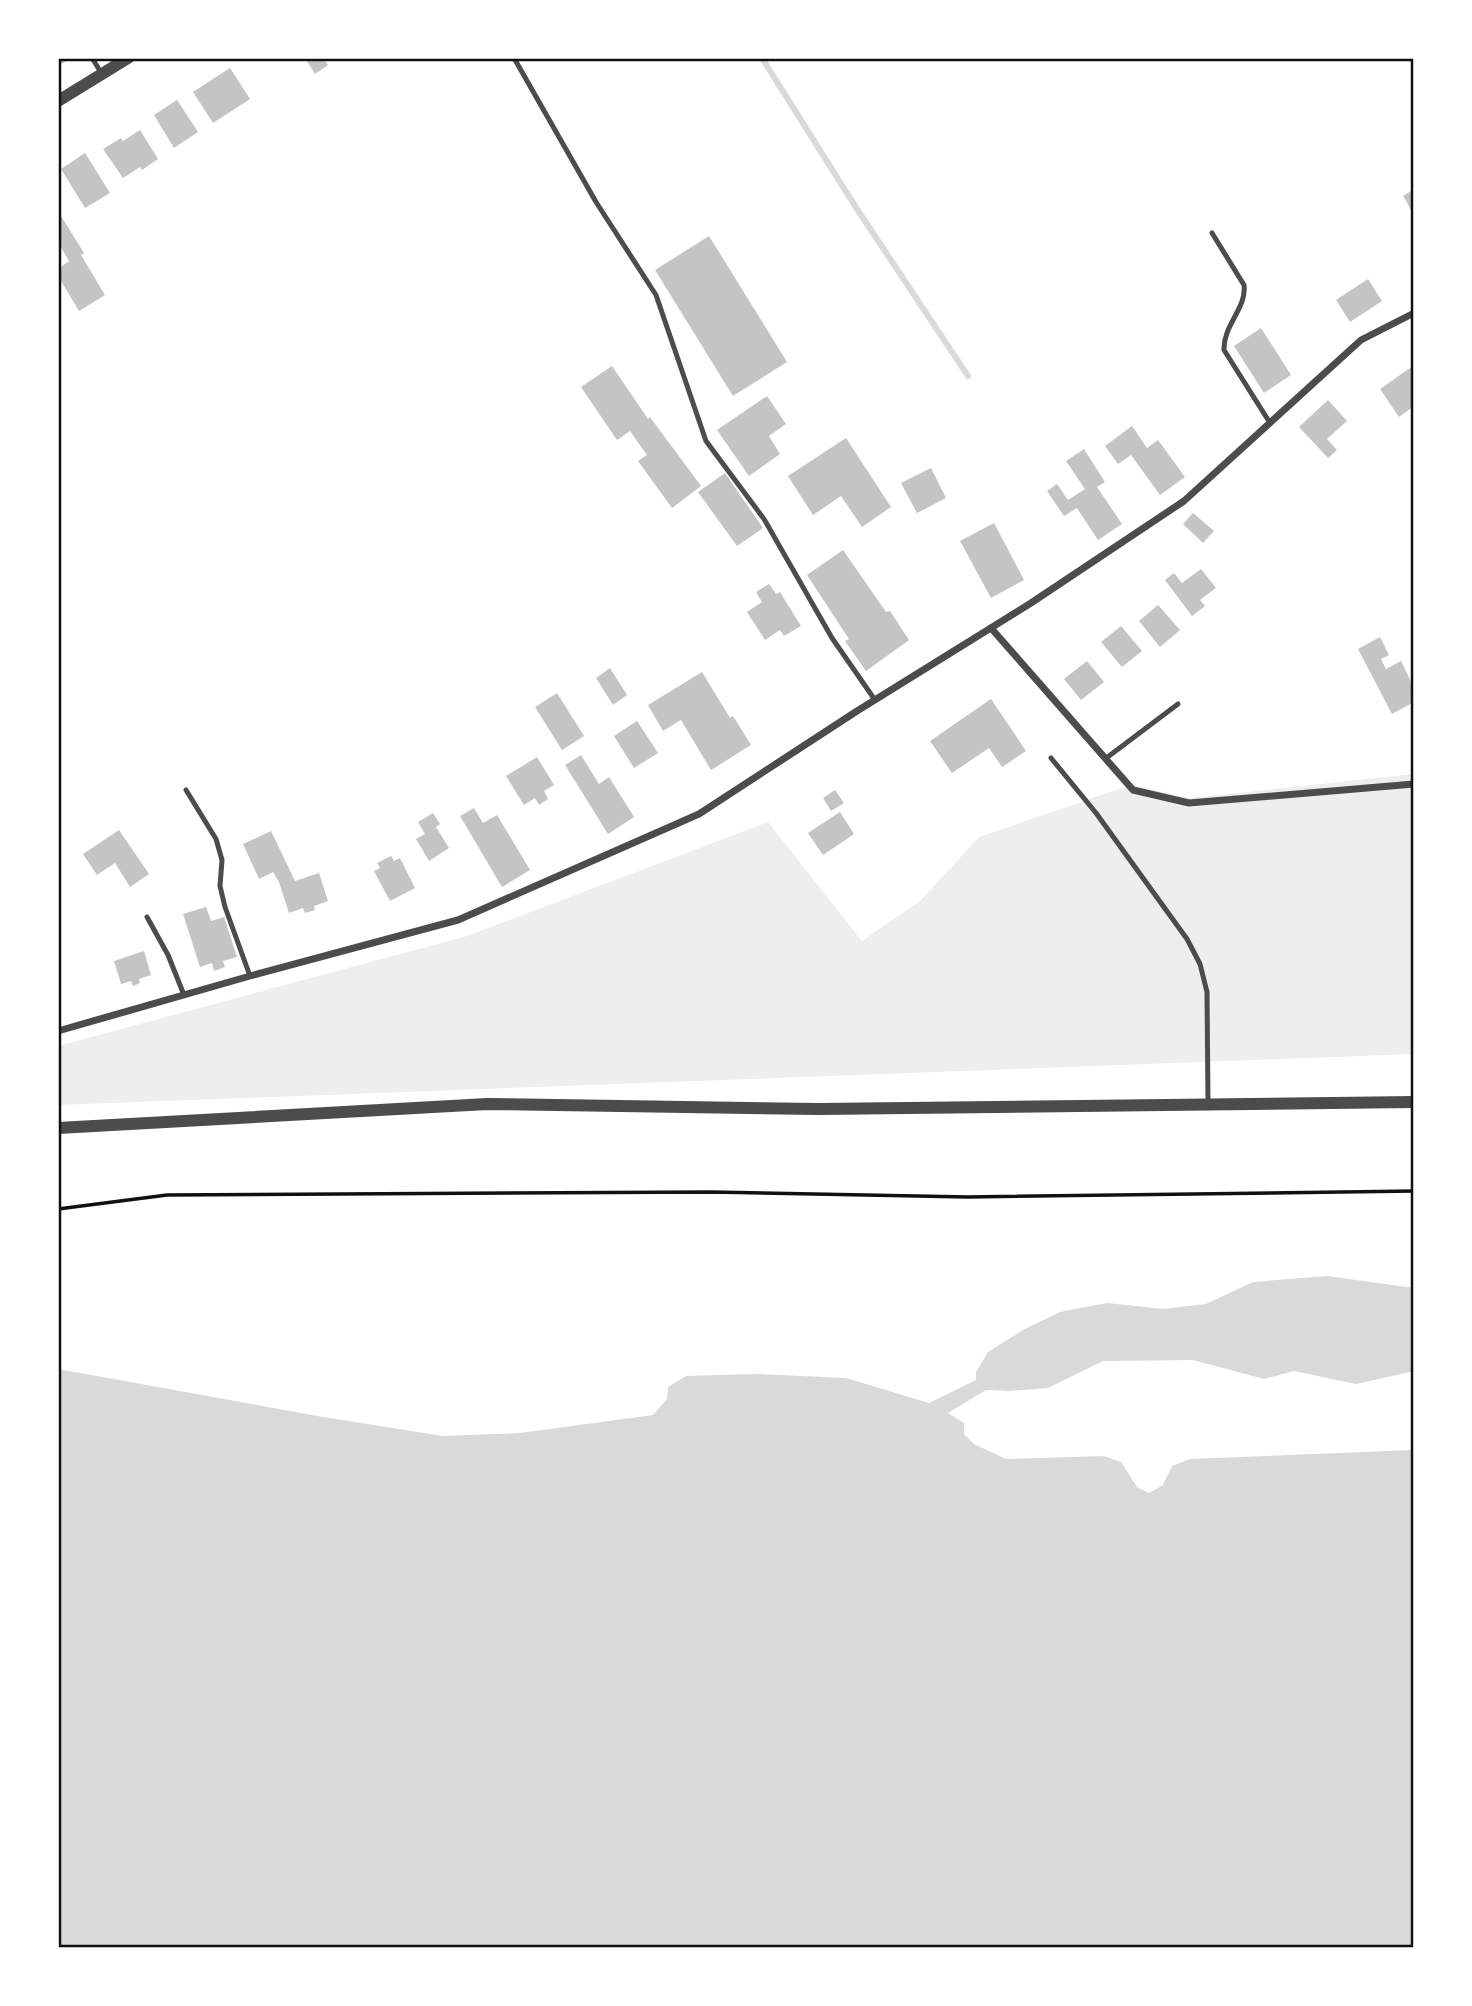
<svg xmlns="http://www.w3.org/2000/svg" width="1472" height="2006" font-family="'Archivo Narrow',sans-serif">
  <style>
    .green { fill: #eee }
    .water { fill: #d9d9d9 }
    .lines { fill: none; stroke-linecap: round; stroke-linejoin: round }
    .stream { stroke: #d9d9d9; stroke-width: 6 }
    .building { fill: #c4c4c4 }
    .path { stroke: #111; stroke-width: 3.5 }
    .service { stroke: #4c4c4c; stroke-width: 5 }
    .minor { stroke: #4c4c4c; stroke-width: 7 }
    .tertiary { stroke: #4c4c4c; stroke-width: 12 }
    .neatline { fill: none; stroke: #111; stroke-width: 2.5 }
  </style>
  <rect width="100%" height="100%" fill="#fff"/>
  <!-- green -->
  <polygon class="green" points="1414,774 1414,1054 58,1105 58,1046 467,936 768,822 862,941 920,901 979,837 1122,788 1137,786 1190,798"/>
  <!-- water -->
  <polygon class="water" points="1327,1276 1414,1288 1414,1371 1356,1384 1294,1371 1264,1379 1193,1360 1103,1361 1048,1388 1009,1391 986,1390 948,1413 964,1423 964,1434 974,1444 1006,1459 1104,1456 1121,1462 1137,1487 1149,1493 1163,1485 1172,1466 1190,1459 1414,1450 1414,1948 58,1948 58,1369 323,1417 443,1436 520,1433 653,1415 667,1399 668,1387 686,1376 757,1374 846,1378 929,1403 976,1380 976,1372 988,1352 1025,1329 1060,1312 1107,1303 1163,1309 1206,1304 1253,1282"/>
  <g class="lines">
    <!-- stream -->
    <polyline class="stream" points="762,58 857,209 968,376"/>
  </g>
  <!-- building -->
  <g class="building">
    <polygon points="58,58 71,58 60,65"/>
    <polygon points="305,58 323,58 328,65 315,74"/>
    <polygon points="230,68 250,99 213,123 193,92"/>
    <polygon points="177,100 198,132 174,148 154,115"/>
    <polygon points="140,130 158,159 142,170 140,167 123,178 103,149 121,138 123,141"/>
    <polygon points="85,153 110,193 85,208 61,169"/>
    <polygon points="1414,189 1414,215 1403,196"/>
    <polygon points="61,216 84,253 81,255 105,295 79,311 58,276 58,269 69,261 58,242 58,218"/>
    <polygon points="709,236 787,362 733,396 655,270"/>
    <polygon points="1368,279 1382,301 1350,322 1336,300"/>
    <polygon points="1261,328 1291,375 1264,393 1234,346"/>
    <polygon points="612,366 648,419 650,417 701,486 672,508 638,461 647,455 630,431 617,440 581,387"/>
    <polygon points="1413,366 1414,406 1399,417 1380,389"/>
    <polygon points="767,396 786,424 769,436 780,454 749,476 717,430"/>
    <polygon points="1328,400 1347,421 1327,439 1337,450 1328,458 1299,427"/>
    <polygon points="1132,426 1147,448 1158,440 1185,477 1160,495 1131,455 1118,464 1105,446"/>
    <polygon points="846,438 891,507 862,527 841,496 813,515 788,476"/>
    <polygon points="1084,449 1105,482 1097,487 1122,524 1098,540 1077,508 1064,516 1047,491 1057,484 1068,500 1085,489 1066,461"/>
    <polygon points="931,468 946,498 917,513 901,483"/>
    <polygon points="725,473 763,528 737,546 698,492"/>
    <polygon points="1193,513 1214,531 1203,543 1183,524"/>
    <polygon points="994,523 1024,580 991,598 960,541"/>
    <polygon points="843,550 886,612 890,611 909,640 866,671 845,641 849,639 807,575"/>
    <polygon points="1201,569 1216,588 1200,600 1205,606 1192,616 1165,580 1174,573 1182,583"/>
    <polygon points="769,584 776,594 780,592 801,626 784,636 780,630 765,640 747,612 762,602 756,592"/>
    <polygon points="1158,605 1180,630 1160,647 1139,621"/>
    <polygon points="1121,626 1142,651 1122,667 1101,642"/>
    <polygon points="1380,637 1389,655 1381,659 1386,669 1401,661 1414,688 1414,702 1392,714 1358,649"/>
    <polygon points="1087,661 1104,682 1081,700 1064,679"/>
    <polygon points="610,668 627,695 613,705 596,678"/>
    <polygon points="702,672 730,718 733,716 751,745 711,770 681,720 663,731 648,705"/>
    <polygon points="557,693 584,736 562,750 535,707"/>
    <polygon points="991,699 1026,751 1002,767 989,748 952,773 930,741"/>
    <polygon points="637,721 658,753 634,768 614,736"/>
    <polygon points="581,755 599,784 609,777 634,817 608,834 565,765"/>
    <polygon points="537,757 554,785 544,791 548,799 539,805 535,798 524,805 506,776"/>
    <polygon points="835,790 844,803 831,811 823,798"/>
    <polygon points="474,808 483,823 497,815 530,870 502,887 460,816"/>
    <polygon points="840,812 854,834 823,855 808,833"/>
    <polygon points="433,813 440,824 436,827 449,848 429,861 416,839 425,834 418,822"/>
    <polygon points="119,830 149,874 130,887 115,863 97,875 83,854"/>
    <polygon points="271,831 295,881 319,873 328,901 314,906 315,910 305,913 303,908 289,913 279,882 273,872 259,879 243,844"/>
    <polygon points="391,856 394,861 400,858 415,888 390,901 374,871 380,868 377,863"/>
    <polygon points="206,907 211,921 224,917 237,957 223,961 225,967 214,971 212,963 200,967 183,914"/>
    <polygon points="144,951 151,975 139,979 140,983 133,986 131,981 121,984 114,961"/>
  </g>
  <g class="lines">
    <!-- path -->
    <polyline class="path" points="58,1209 167,1195 712,1192 968,1197 1414,1191"/>
    <!-- service -->
    <g class="service">
      <polyline points="92,58 102,74"/>
      <polyline points="514,58 596,202 656,295 706,441 764,519 832,638 875,700"/>
      <path d="M1212,233L1244,285C1247,308 1223,325 1224,350L1270,423"/>
      <polyline points="1051,758 1096,813 1187,939 1200,964 1207,992 1208,1103"/>
      <polyline points="1105,759 1178,704"/>
      <polyline points="186,790 216,839 222,860 220,886 225,907 250,976"/>
      <polyline points="147,917 168,955 184,995"/>
    </g>
    <!-- minor -->
    <g class="minor">
      <polyline points="991,628 1133,790 1189,803 1414,784"/>
      <polyline points="58,1031 250,976 458,920 699,814 857,711 1031,603 1184,501 1361,340 1414,313"/>
    </g>
    <!-- tertiary -->
    <g class="tertiary">
      <polyline points="58,101 128,58"/>
      <polyline points="58,1128 487,1104 819,1109 1414,1102"/>
    </g>
  </g>
  <!-- border -->
  <rect width="1472" height="2006" fill="none" stroke="#ffffff" stroke-width="119"/>
  <rect x="60" y="60" width="1352" height="1886" class="neatline"/>
</svg>
